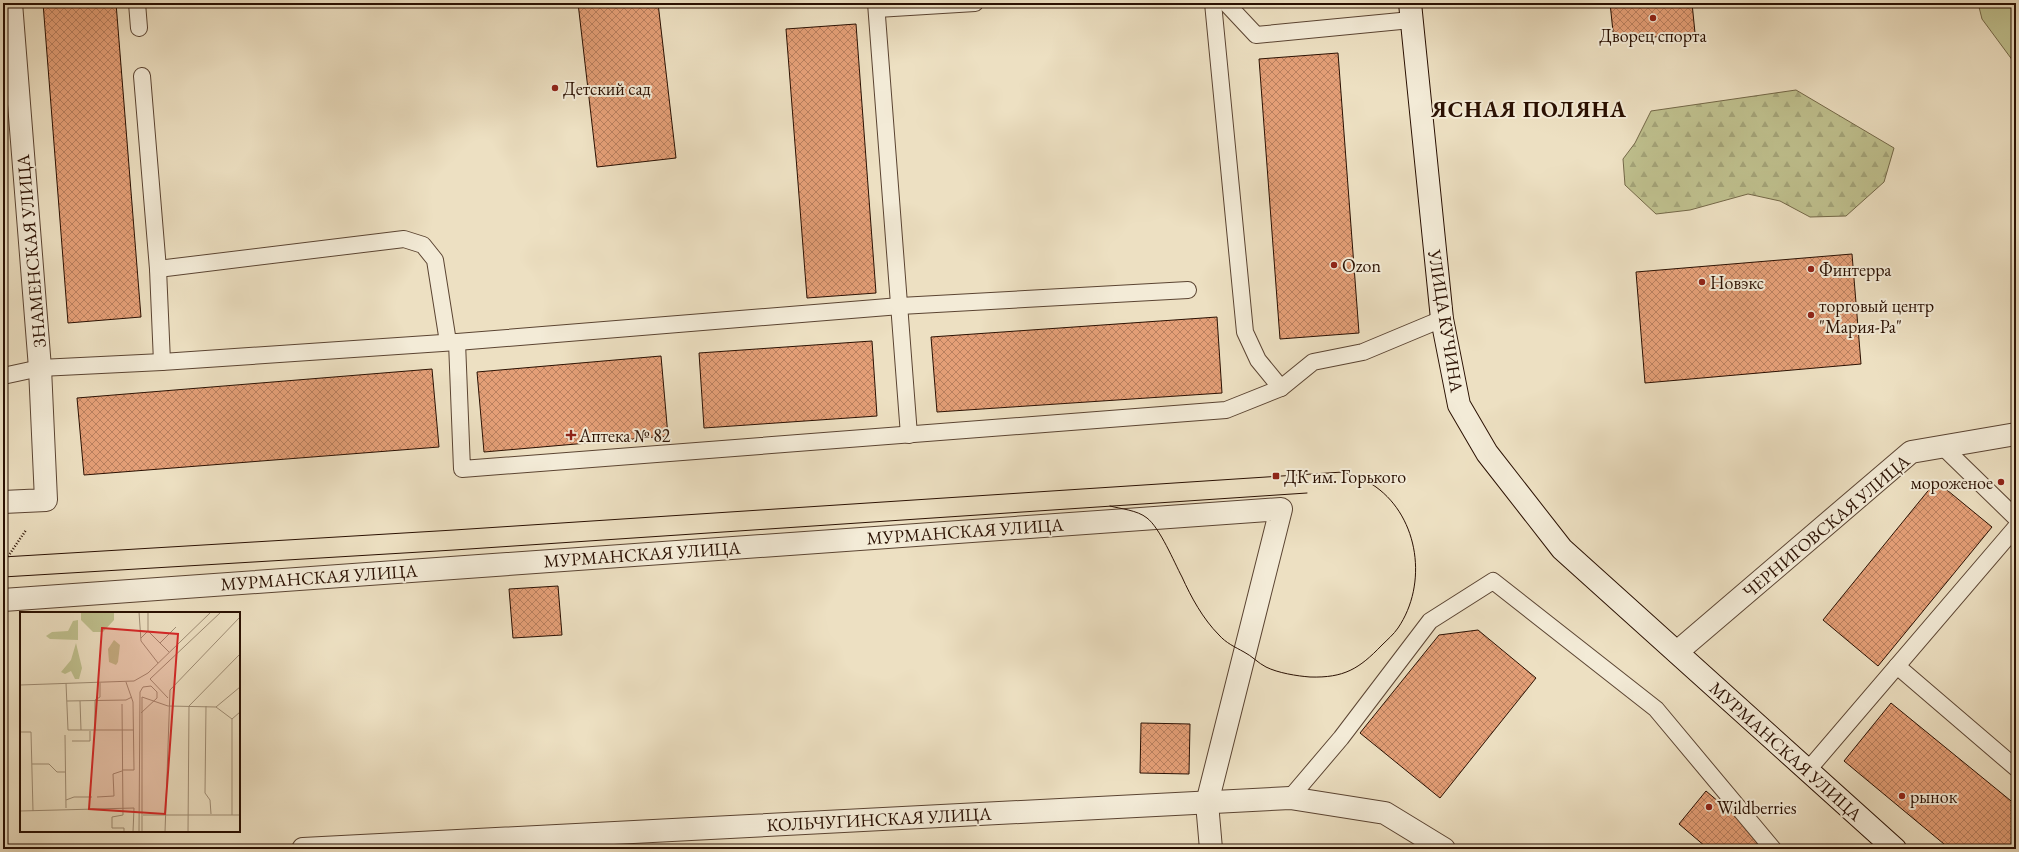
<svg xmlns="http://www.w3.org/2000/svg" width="2019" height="852" font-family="'EB Garamond',serif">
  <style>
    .forest { fill: url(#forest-firs); stroke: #746848 }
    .pitch { fill: #bfc08e; stroke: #746848 }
    .building { fill: url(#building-cross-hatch); stroke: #2a1002 }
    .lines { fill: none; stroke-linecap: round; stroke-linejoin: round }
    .service-casing { stroke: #5b4432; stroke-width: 18 }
    .minor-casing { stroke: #5b4432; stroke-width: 24 }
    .secondary-casing { stroke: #2a1002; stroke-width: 24 }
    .path { stroke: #2a1002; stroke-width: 2.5; stroke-dasharray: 1 2; stroke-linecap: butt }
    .service { stroke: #f3ebd7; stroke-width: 16 }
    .minor { stroke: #f3ebd7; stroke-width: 22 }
    .secondary { stroke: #f3ebd7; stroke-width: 22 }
    .tram { stroke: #2a1002; stroke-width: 1 }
    .poi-dot { fill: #8f2418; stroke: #f3ebd7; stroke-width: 1.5 }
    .labels { text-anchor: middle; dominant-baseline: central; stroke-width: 4; stroke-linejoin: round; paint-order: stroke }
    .poi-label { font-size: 18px; fill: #2a1002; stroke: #f3ebd7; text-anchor: start }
    .street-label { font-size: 18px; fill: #2a1002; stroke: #f3ebd7 }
    .district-label { font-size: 22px; font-weight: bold; letter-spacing: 1px; fill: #2a1002; stroke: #f3ebd7 }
    .inset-road { fill: none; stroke: #9f8d75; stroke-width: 1 }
    .view { fill: #d62828; fill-opacity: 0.15; stroke: #d62828; stroke-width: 2 }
    .inset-edge { fill: none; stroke: #2a1002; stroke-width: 2 }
  </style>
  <defs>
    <pattern id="forest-firs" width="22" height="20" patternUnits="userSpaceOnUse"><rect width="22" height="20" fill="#bfc08e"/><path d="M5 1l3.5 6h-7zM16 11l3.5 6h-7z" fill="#a4a479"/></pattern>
    <pattern id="building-cross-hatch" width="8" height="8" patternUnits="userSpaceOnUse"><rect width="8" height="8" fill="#e49f77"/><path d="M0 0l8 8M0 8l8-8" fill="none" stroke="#b9805f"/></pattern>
  </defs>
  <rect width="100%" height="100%" fill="#ede0c2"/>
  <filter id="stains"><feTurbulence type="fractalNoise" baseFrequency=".005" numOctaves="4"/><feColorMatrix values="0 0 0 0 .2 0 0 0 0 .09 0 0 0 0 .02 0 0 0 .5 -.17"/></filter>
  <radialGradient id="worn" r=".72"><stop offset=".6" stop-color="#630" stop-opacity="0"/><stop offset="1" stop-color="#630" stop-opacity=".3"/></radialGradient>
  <!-- forest -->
  <polygon class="forest" points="1796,90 1894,148 1884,182 1846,216 1810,217 1780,201 1748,194 1690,210 1656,214 1625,185 1623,159 1635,143 1651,111"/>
  <!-- pitch -->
  <polygon class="pitch" points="1978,3 2016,3 2016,65 1982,19"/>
  <!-- building -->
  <g class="building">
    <polygon points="43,3 116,3 141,317 68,323"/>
    <polygon points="578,3 658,3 676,158 597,167"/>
    <polygon points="1610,3 1692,3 1695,33 1614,41"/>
    <polygon points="1780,3 1814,3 1780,6"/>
    <polygon points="856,24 876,293 807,298 786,29"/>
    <polygon points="1338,53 1359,333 1280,339 1259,59"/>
    <polygon points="1852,254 1861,364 1645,383 1636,272"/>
    <polygon points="1217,317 1222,393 937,412 931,337"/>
    <polygon points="872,341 877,416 704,428 699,353"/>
    <polygon points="661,356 668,436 484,452 477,372"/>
    <polygon points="432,369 439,447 84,475 77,398"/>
    <polygon points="1936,481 1992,527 1878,666 1823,620"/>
    <polygon points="558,586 562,635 513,638 509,589"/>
    <polygon points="1478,630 1536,678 1440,798 1360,733 1439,635"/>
    <polygon points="1891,703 2016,805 2016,849 1950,849 1844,761"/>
    <polygon points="1141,723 1190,724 1189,774 1140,773"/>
    <polygon points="1706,791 1766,842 1760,849 1705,849 1706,847 1679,824"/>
  </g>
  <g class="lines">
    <!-- service casing -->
    <g class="service-casing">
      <g id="service">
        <polyline points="137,3 139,28"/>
        <polyline points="876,3 909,435"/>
        <polyline points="1213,3 1245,332 1258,360 1281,388"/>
        <polyline points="1226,3 1256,35 1411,20"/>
        <polyline points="877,9 975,3"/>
        <polyline points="142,76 158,269 404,239 423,245 435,260 448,342"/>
        <polyline points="158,269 162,362"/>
        <polyline points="457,342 462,469 1226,410 1281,388 1313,362 1363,352 1442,319"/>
        <polyline points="3,376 40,368 162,362 457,342 900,306 1188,290"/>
        <polyline points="1943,447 2016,518"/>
        <polyline points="1897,666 2016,768"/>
        <polyline points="1808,770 2016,527"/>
        <polyline points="1290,798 1341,738 1430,621 1493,581 1656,709 1773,849"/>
      </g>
    </g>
    <!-- minor casing -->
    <g class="minor-casing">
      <g id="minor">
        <polyline points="3,502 46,500 40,368 11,3"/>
        <polyline points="3,600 1281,509 1207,803 1211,849"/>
        <polyline points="1677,652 1911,452 2016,434"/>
        <polyline points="303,849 1290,798 1385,813 1444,849"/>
      </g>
    </g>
    <!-- secondary casing -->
    <g class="secondary-casing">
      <polyline id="secondary" points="1410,3 1442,319 1459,405 1487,453 1562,549 1895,849"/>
    </g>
    <!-- path -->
    <polyline class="path" points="3,564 26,530"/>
    <!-- service -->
    <use href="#service" class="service"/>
    <!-- minor -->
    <use href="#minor" class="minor"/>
    <!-- secondary -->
    <use href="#secondary" class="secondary"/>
    <!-- tram -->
    <g class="tram">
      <path d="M3,557L454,530L1343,472C1355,476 1366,480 1376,487C1419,518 1428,584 1398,628C1394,634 1387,640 1382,645C1359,669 1344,678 1310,677C1297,676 1278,673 1266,667C1258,663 1252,656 1244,652C1235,647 1226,643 1219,635C1203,619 1191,597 1182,577C1174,562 1160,528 1147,518C1137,510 1121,509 1110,506"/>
      <polyline points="3,577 454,550 1307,493"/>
    </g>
  </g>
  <!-- markers -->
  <g class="poi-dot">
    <circle cx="1653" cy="18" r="4"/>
    <circle cx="555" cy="88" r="4"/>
    <circle cx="1334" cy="265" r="4"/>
    <circle cx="1811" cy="269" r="4"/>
    <circle cx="1702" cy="282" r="4"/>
    <circle cx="1811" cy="315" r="4"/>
    <path d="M569 429h4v4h4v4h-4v4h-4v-4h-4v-4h4z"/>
    <rect x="1272" y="472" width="8" height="8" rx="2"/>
    <circle cx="2001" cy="482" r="4"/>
    <circle cx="1902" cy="796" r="4"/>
    <circle cx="1709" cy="807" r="4"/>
  </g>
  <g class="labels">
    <!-- poi labels -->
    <g class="poi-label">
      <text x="1653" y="35" text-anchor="middle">Дворец спорта</text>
      <text x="563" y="88">Детский сад</text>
      <text x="1342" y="265">Ozon</text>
      <text x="1819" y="269">Финтерра</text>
      <text x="1710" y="282">Новэкс</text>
      <text x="1819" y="305">торговый центр<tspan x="1819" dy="21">"Мария-Ра"</tspan></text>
      <text x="579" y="435">Аптека № 82</text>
      <text x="1284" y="476">ДК им. Горького</text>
      <text x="1993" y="482" text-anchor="end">мороженое</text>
      <text x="1910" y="796">рынок</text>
      <text x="1717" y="807">Wildberries</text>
    </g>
    <!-- street labels -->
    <g class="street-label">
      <text transform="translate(31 251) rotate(-95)">ЗНАМЕНСКАЯ УЛИЦА</text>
      <text transform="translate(1446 321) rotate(81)">УЛИЦА КУЧИНА</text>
      <text transform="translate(1826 526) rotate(-40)">ЧЕРНИГОВСКАЯ УЛИЦА</text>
      <text transform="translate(965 531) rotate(-4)">МУРМАНСКАЯ УЛИЦА</text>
      <text transform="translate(642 554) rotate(-4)">МУРМАНСКАЯ УЛИЦА</text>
      <text transform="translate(319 577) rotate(-4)">МУРМАНСКАЯ УЛИЦА</text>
      <text transform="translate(1786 751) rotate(42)">МУРМАНСКАЯ УЛИЦА</text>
      <text transform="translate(879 819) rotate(-3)">КОЛЬЧУГИНСКАЯ УЛИЦА</text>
    </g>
    <!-- district labels -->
    <g class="district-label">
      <text x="1529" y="109">ЯСНАЯ ПОЛЯНА</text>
    </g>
  </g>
  <!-- overview -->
  <g transform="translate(20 612)">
    <rect width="220" height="220" fill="#ede0c2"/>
    <path d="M58,8V28L30,27L26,24L32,20L48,19L53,9ZM94,28L100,33L98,50L96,53L89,50L88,37ZM56,31L62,56L59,67H55L51,59L45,62L41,60L51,48Z" fill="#bfc08e"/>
    <path d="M61,0H94V8L83,20H73L61,8Z" fill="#bfc08e"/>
    <path class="inset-road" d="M119,0L121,29L138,51M128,0V19M121,26L128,19L149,40M140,31L156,15M46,71L48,118H114M0,73L114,69L128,61L191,0M148,86L130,67L201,0M47,89L106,88L112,85M60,89L61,118M102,92L103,203L92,205V216H104V220M186,94L185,181L190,188L191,202M196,95L220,75M75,118V88L80,85V71M0,120H11L13,199M45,123L46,196M52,129H70V119M12,152H29L37,160H45M102,158H114L113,90L106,70M77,185L94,184L93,162L102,159M46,188L54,185H72M0,199L114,196L113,220M123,203H220M212,203V107L220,100M119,220L120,80L123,75L131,74L137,80V86L121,101M122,220V85L148,94L196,95L212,107M145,220L150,78L220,5M168,220L169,94L220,42"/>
    <path class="view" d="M82,16L158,22L145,202L69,197Z"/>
    <rect width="220" height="220" class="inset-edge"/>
  </g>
  <!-- margin -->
  <rect width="2019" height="852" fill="none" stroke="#ede0c2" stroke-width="16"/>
  <rect x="4" y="4" width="2011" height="844" fill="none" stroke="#2a1002" stroke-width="2"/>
  <rect x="8" y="8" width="2003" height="836" fill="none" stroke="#2a1002"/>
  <rect width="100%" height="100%" filter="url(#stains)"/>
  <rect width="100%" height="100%" fill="url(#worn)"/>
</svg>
